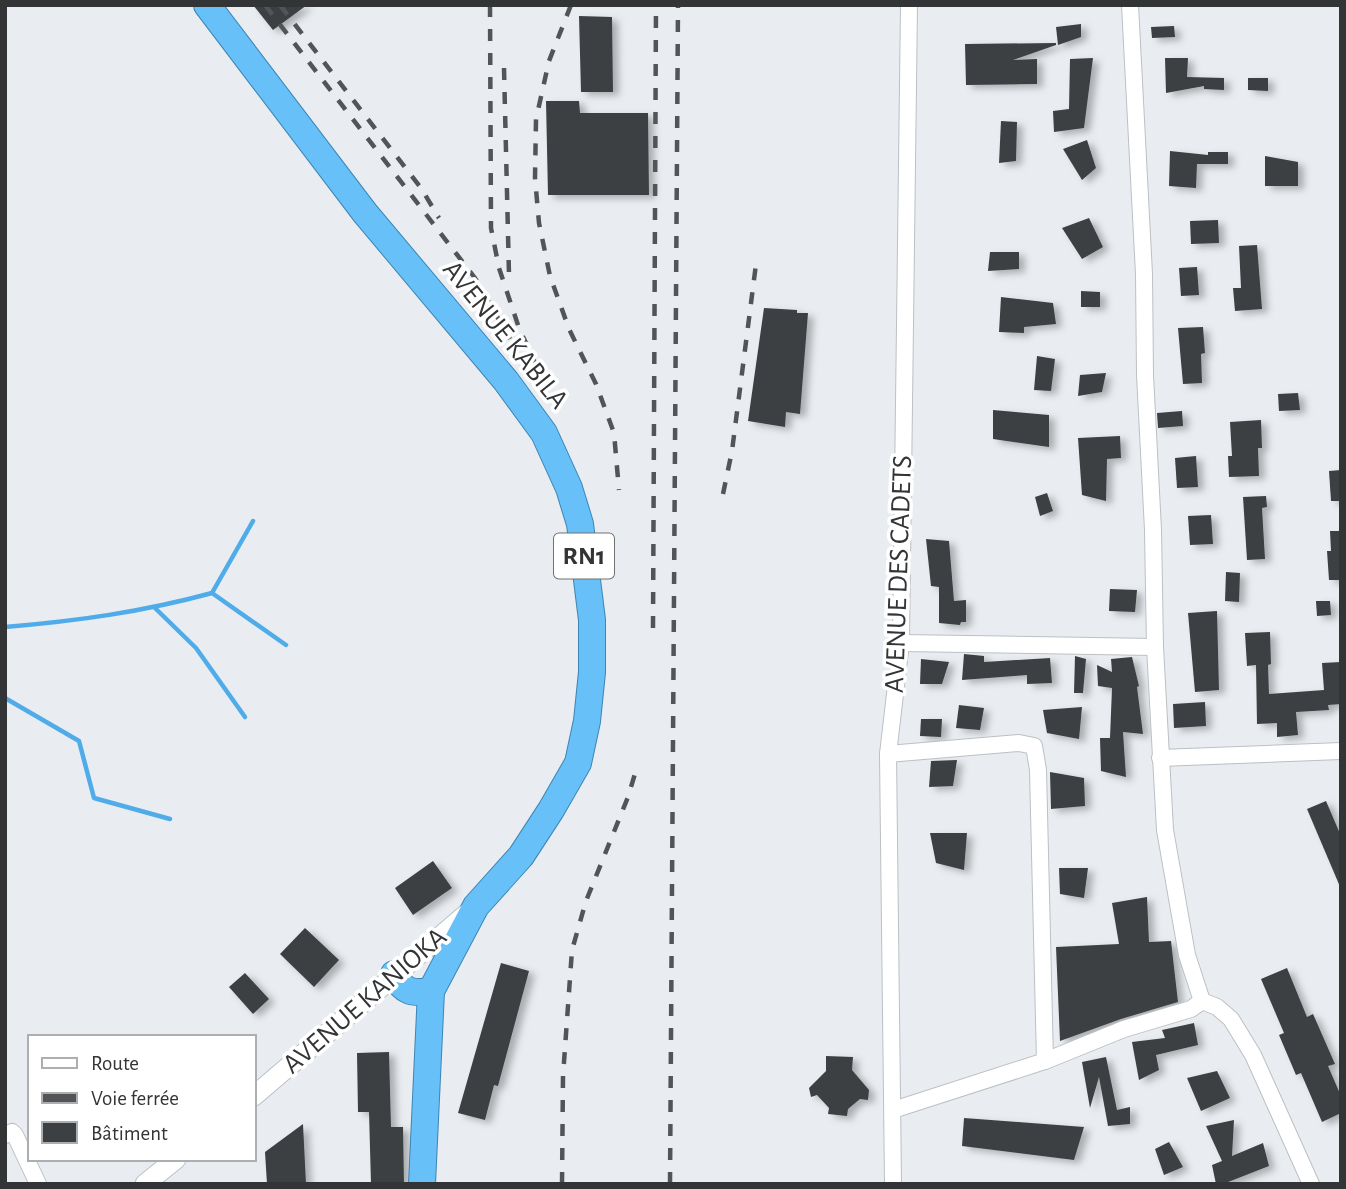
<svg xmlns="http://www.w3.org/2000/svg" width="1346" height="1189" font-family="'Alegreya Sans',sans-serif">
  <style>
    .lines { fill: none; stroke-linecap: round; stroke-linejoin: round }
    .stream { stroke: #50ace9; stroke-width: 4.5 }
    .building { fill: #3c4042; filter: url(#shadow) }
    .minor-casing { stroke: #bbc0c3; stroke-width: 18 }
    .tertiary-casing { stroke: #bbc0c3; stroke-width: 21 }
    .trunk-casing { stroke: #3d85b3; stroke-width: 28 }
    .minor { stroke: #fff; stroke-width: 16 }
    .tertiary { stroke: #fff; stroke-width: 19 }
    .trunk { stroke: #68c0f8; stroke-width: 26 }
    .rail { stroke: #535457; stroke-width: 4.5; stroke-dasharray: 12 12; stroke-linecap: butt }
    .labels { text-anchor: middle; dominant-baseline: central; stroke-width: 7; stroke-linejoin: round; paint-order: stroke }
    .shield { fill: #fff; stroke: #707172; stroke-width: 2 }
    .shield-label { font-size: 26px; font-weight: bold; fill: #333436 }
    .street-label { font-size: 28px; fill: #333436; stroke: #fff }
  </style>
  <defs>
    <filter id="shadow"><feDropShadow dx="6" dy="3.5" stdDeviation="3.5" flood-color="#0004"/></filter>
  </defs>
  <rect width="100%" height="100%" fill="#e9edf1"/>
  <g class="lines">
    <!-- stream -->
    <g class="stream">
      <polyline points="212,593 253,521"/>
      <polyline points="155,608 196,648 245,717"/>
      <path d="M5,627C77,621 142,612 212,593L286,645"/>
      <polyline points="5,698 79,741 94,798 170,819"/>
    </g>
  </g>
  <!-- building -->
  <g class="building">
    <polygon points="253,5 307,5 273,30"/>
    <polygon points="579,16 612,17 613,92 581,92"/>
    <polygon points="1081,24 1081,37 1058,45 1056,27"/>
    <polygon points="1174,26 1175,37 1152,38 1151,27"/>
    <polygon points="1056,43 1056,45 1013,60 1037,59 1037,84 966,85 965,44"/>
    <polygon points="1093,58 1084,128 1054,132 1053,111 1069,109 1070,59"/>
    <polygon points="1165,58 1188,58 1187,77 1224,78 1224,90 1204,89 1204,86 1166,93"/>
    <polygon points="1248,78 1268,78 1268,91 1248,90"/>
    <polygon points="546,101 579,101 580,113 648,113 649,195 548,195"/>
    <polygon points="1001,121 1017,122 1016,161 999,163"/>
    <polygon points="1087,140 1096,168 1082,180 1063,149"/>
    <polygon points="1170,151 1208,155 1208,152 1228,152 1228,164 1197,164 1196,188 1169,186"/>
    <polygon points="1265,156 1298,162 1298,186 1265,186"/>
    <polygon points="1089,218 1103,247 1082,259 1062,228"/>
    <polygon points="1218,220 1219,243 1191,244 1190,221"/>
    <polygon points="1257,245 1262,309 1235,311 1233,288 1241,288 1239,246"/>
    <polygon points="990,252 1019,252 1019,269 988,271"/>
    <polygon points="1197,267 1199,295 1181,296 1179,268"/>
    <polygon points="1081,291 1100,292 1100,307 1081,307"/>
    <polygon points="1001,297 1053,303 1056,324 1024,327 1024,333 999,332"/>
    <polygon points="764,308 797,310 797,313 808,313 800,414 786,412 785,427 748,421"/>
    <polygon points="1203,327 1205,353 1201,354 1202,383 1183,384 1178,328"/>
    <polygon points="1037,356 1055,359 1051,391 1034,390"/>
    <polygon points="1106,373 1102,392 1078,396 1080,375"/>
    <polygon points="1298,393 1300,410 1279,411 1278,394"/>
    <polygon points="993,410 1049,415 1049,447 993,439"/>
    <polygon points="1182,411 1183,426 1158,428 1157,413"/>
    <polygon points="1261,420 1262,448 1258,448 1259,476 1229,477 1228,456 1232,456 1230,422"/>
    <polygon points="1120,436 1121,458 1107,459 1106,501 1082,495 1078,438"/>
    <polygon points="1196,456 1198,487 1177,488 1175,458"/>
    <polygon points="1341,470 1341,501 1331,501 1329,471"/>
    <polygon points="1047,493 1053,511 1040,516 1035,497"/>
    <polygon points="1266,496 1267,507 1262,508 1265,559 1247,560 1243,497"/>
    <polygon points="1211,515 1213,544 1190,545 1188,516"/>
    <polygon points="1330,531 1341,531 1341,580 1329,580 1327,551 1331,551"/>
    <polygon points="926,539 949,541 954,601 966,600 966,622 961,622 960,625 939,623 939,587 931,586"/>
    <polygon points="1226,572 1240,573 1239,602 1225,601"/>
    <polygon points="1110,589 1137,590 1135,612 1109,611"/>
    <polygon points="1316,601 1330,601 1331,615 1317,616"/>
    <polygon points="1217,611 1219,690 1195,692 1188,613"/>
    <polygon points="1270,632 1271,664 1268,665 1269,694 1324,690 1322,663 1341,662 1341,704 1328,705 1329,710 1296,712 1298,735 1277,737 1277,723 1257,724 1256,665 1247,666 1245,633"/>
    <polygon points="964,654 984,656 984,662 1050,658 1052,683 1027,684 1027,675 962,680"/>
    <polygon points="1075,656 1086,659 1083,693 1074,693"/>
    <polygon points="1132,657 1139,686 1137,687 1143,734 1123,732 1126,777 1101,771 1100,738 1110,738 1112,688 1098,686 1097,665 1112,672 1111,659"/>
    <polygon points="921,659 949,662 942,684 920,684"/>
    <polygon points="1205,702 1206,726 1174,728 1173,704"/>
    <polygon points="959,705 984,708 980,730 956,728"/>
    <polygon points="1082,707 1079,739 1047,733 1043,710"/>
    <polygon points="921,719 942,719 941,737 920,736"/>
    <polygon points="957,760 953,786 929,787 931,761"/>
    <polygon points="1050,772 1084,778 1085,806 1051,809"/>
    <polygon points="1326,801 1341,836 1341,889 1307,809"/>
    <polygon points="930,833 967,833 964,870 936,863"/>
    <polygon points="433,861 452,888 413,915 395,888"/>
    <polygon points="1059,868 1088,868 1084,898 1060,894"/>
    <polygon points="1147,897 1149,942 1171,941 1178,1002 1121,1019 1060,1041 1056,947 1119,944 1112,903"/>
    <polygon points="305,928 339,960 314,987 280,954"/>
    <polygon points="501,963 529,971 498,1086 494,1085 485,1120 458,1113"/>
    <polygon points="1287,968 1307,1017 1313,1014 1335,1064 1328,1066 1341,1096 1341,1113 1322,1122 1301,1073 1296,1075 1279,1035 1284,1033 1261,979"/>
    <polygon points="245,973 269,999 253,1014 229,987"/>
    <polygon points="1194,1023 1198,1045 1156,1055 1159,1070 1139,1080 1132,1042 1165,1038 1162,1030"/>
    <polygon points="389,1052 391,1127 403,1127 404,1184 371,1184 369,1112 358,1112 357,1053"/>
    <polygon points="826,1056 853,1057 852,1070 869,1090 868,1100 860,1099 848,1109 847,1116 828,1114 829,1108 817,1095 811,1097 809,1088 826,1071"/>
    <polygon points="1106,1057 1117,1110 1130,1107 1130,1124 1108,1126 1099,1077 1090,1108 1082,1062"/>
    <polygon points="1217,1071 1230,1098 1201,1111 1187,1078"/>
    <polygon points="964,1118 1084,1127 1074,1160 962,1146"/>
    <polygon points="1234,1120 1232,1156 1263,1143 1269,1166 1223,1184 1216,1184 1212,1165 1222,1161 1206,1126"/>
    <polygon points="303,1124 306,1184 267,1184 265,1152"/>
    <polygon points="1169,1142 1183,1167 1164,1175 1155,1149"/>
  </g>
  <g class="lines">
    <!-- minor casing -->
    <g class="minor-casing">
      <g id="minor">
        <polyline points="1130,5 1144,274 1145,375 1153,530 1155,647 1165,830 1187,955 1202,1001"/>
        <polyline points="901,643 1155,647"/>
        <polyline points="888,754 1019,743 1034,746 1038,770 1045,1061"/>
        <polyline points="1160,758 1341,751"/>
        <polyline points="1202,1001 1217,1007 1231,1019 1253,1055 1311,1184"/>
        <polyline points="893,1110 1045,1061 1124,1029 1191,1009 1202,1001"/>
        <polyline points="5,1135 12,1132 15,1135 38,1184"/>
        <polyline points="893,1184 888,754 901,643 909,5"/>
      </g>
    </g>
    <!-- tertiary casing -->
    <g class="tertiary-casing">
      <g id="tertiary">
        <polyline points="254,1096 471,910"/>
        <polyline points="145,1184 176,1159"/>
      </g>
    </g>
    <!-- trunk casing -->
    <g class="trunk-casing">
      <g id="trunk">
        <polyline points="207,5 365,213 506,381 544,433 569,488 580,524 592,620 592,672 587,721 578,763 551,810 521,856 476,906 431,991 422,1184"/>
        <path d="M394,974C403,992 412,994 431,991"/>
      </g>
    </g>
    <!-- minor -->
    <use href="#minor" class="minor"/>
    <!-- tertiary -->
    <use href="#tertiary" class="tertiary"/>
    <!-- trunk -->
    <use href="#trunk" class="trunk"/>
    <!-- rail -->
    <g class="rail">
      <polyline points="265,5 475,278 510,339"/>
      <polyline points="280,5 421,188 439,218"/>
      <polyline points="490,5 491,228 499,268 519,328 544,382"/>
      <polyline points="571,5 549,61 536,119 535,178 539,223 550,276 569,329 596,384 614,433 619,490"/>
      <polyline points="504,68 509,275"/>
      <polyline points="723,494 732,451 756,264"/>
      <polyline points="653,628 656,5"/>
      <polyline points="562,1184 563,1076 572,950 586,901 628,797 637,767"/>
      <polyline points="670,1184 678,5"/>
    </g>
  </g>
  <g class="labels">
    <!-- shield labels -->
    <rect class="shield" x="554" y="533.5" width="60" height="45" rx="5"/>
    <g class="shield-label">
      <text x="584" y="556">RN1</text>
    </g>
    <!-- street labels -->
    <g class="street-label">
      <text transform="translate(505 335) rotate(51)">AVENUE KABILA</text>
      <text transform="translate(899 574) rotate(-88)">AVENUE DES CADETS</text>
      <text transform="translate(365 1001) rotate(-41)">AVENUE KANIOKA</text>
    </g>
  </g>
  <!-- border -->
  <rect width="1346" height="1189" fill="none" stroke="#333436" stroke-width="14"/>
  <!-- legend -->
  <rect x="28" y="1035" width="228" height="126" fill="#ffffff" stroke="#adaeaf" stroke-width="2"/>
  <rect x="42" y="1058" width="35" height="10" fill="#ffffff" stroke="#adaeaf" stroke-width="2"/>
  <text x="91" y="1070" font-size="21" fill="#333436">Route</text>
  <rect x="42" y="1093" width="35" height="10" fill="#535457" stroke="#adaeaf" stroke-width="2"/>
  <text x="91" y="1105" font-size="21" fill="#333436">Voie ferrée</text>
  <rect x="42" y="1122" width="35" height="21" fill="#3c4042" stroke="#adaeaf" stroke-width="2"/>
  <text x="91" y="1140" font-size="21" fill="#333436">Bâtiment</text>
</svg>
